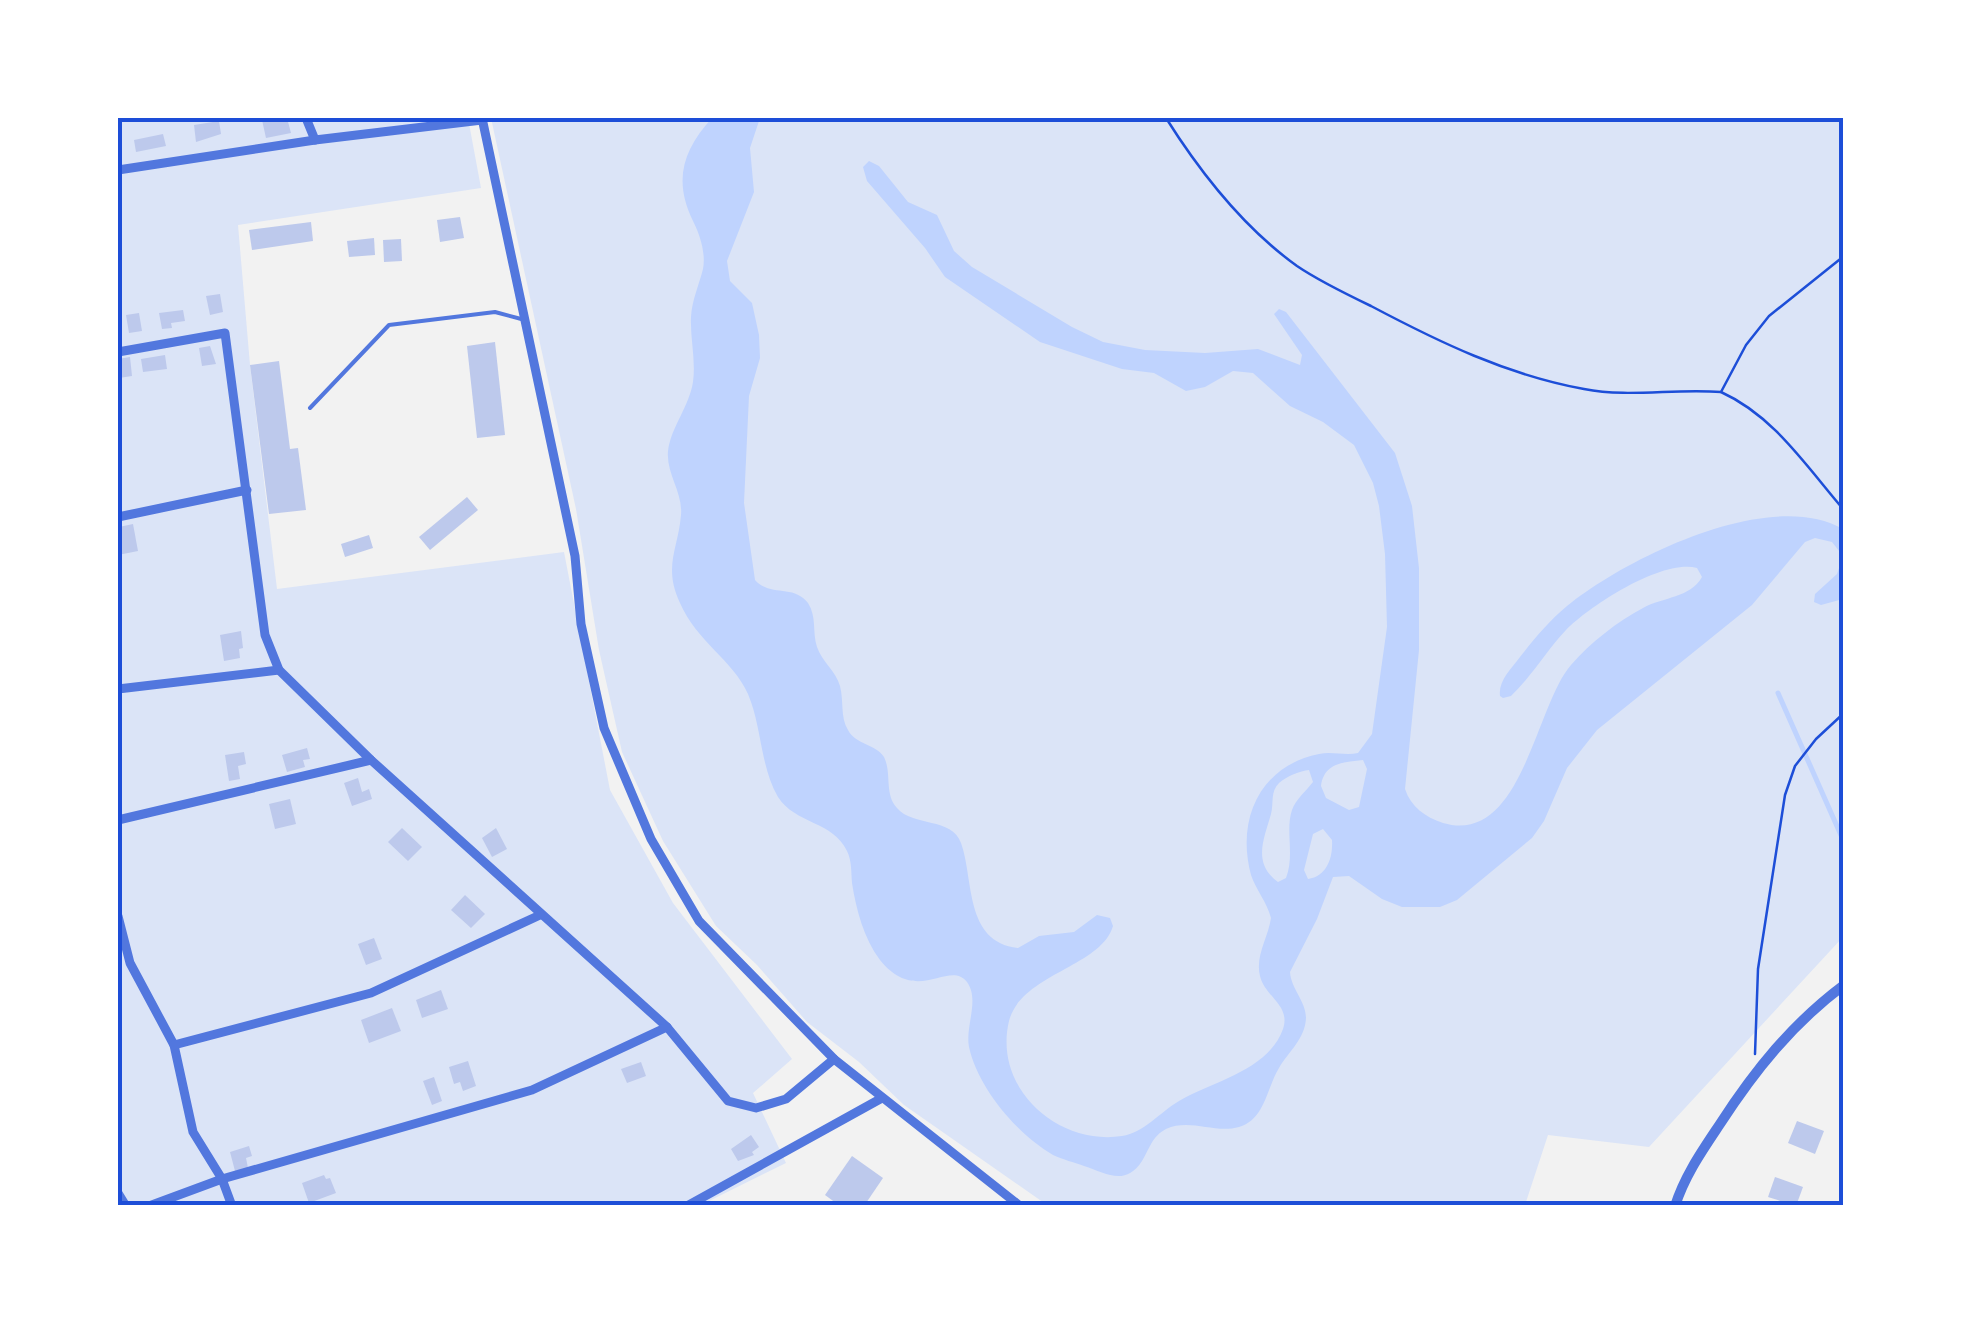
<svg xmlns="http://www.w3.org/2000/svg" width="1961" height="1323" font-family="Barlow,sans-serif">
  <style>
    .green { fill: #dbe4f7 }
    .water { fill: #bfd3fe; fill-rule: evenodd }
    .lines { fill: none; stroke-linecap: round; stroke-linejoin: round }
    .stream { stroke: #bfd3fe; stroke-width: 5 }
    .building { fill: #bdc9ec }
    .path { stroke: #1d4ed8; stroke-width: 2.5 }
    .service { stroke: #5277de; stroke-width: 4 }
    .minor { stroke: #5277de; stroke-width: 9 }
    .tertiary { stroke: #5277de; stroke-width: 10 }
    .neatline { fill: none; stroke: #1d4ed8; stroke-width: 4 }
  </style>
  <rect width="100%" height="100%" fill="#f2f2f2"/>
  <!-- green -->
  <g class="green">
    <polygon points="118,118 468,118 481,188 238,225 250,365 277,589 564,552 610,790 673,903 792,1059 753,1093 786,1163 701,1205 118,1205"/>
    <polygon points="491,118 1843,118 1843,937 1649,1147 1548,1135 1525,1205 1047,1205 904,1105 859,1062 807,1022 757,965 716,926 663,841 622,752 599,650 576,509"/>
  </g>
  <!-- water -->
  <path class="water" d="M712,118H760L750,148L754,192L727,261L730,281L752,303L759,335L760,358L749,396L744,503L755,580C770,597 794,584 808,603C817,617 812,632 817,647C822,662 836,671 840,686C844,701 840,717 848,730C856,745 876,744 884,757C892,773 884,794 897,808C913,827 952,817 961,843C974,879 964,942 1018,948L1039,936L1074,932L1097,915L1110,918L1113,926C1101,967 1021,974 1009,1021C993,1088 1057,1146 1122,1136C1144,1133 1160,1112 1179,1101C1213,1081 1268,1071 1283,1029C1291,1005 1265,997 1260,976C1255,956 1268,938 1271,918C1267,902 1256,890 1251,875C1236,819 1260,766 1319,754C1332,751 1345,756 1358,753L1372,734L1387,627L1385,554L1379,506L1373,483L1354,445L1323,422L1290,406L1253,373L1233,371L1205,387L1186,391L1154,373L1122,369L1040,342L945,277L925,248L867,181L863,167L869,161L879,166L908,202L937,215L954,251L972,267L1072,327L1103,342L1145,350L1205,353L1258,349L1300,365L1302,355L1274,314L1279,309L1286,312L1395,453L1412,506L1419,568V650L1405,789C1411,807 1425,817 1443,823C1522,846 1535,706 1571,665C1591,642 1617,622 1643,608C1663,597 1690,598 1702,577L1697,568C1662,559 1591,605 1566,630C1547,650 1532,676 1511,696L1503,698L1500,696C1498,681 1511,669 1520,657C1534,639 1549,621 1567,606C1626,558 1770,487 1843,529V599L1821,605L1814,602L1815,594L1837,574L1843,556L1832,542L1815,538L1805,542L1752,605L1597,730L1567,768L1544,821L1532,838L1457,900L1440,907H1402L1382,899L1349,876L1333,877L1317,919L1290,972C1291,989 1306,1001 1306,1018C1305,1039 1289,1051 1279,1068C1267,1087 1265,1120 1239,1127C1215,1134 1190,1118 1166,1129C1152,1136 1149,1150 1142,1161C1125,1187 1106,1173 1084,1166C1073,1162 1064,1160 1053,1155C1017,1134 978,1088 969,1047C965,1026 980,1000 967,982C949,959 917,1006 880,960C864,939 856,909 852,883C851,873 852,861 847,851C833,821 795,824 778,797C760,766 762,727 748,694C733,660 697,642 680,603C663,566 678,550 681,515C683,492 666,474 668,451C671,427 689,407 693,382C696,360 690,338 691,317C692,300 699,285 703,269C706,253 700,235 693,221C673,180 683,150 712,118ZM1363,760L1367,769L1359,807L1349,810L1326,798L1321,786C1324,763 1343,762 1363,760ZM1309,770L1313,782C1306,791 1296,799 1292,810C1285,831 1295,855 1286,878L1278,882C1252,863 1264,839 1271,814C1274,803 1270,792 1279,783C1287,776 1300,771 1309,770ZM1323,829L1332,840C1333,858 1327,876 1308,879L1304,870L1313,834Z"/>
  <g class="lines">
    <!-- stream -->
    <polyline class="stream" points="1778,693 1844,842"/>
  </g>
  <!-- building -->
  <g class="building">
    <polygon points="274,118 287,118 291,133 266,138 262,120"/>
    <polygon points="219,121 221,134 196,142 194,125"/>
    <polygon points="163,134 166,146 136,152 134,140"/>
    <polygon points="460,217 464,238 440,242 437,220"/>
    <polygon points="311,222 313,241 252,250 249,230"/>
    <polygon points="374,238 375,255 349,257 347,241"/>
    <polygon points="401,239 402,261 384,262 383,240"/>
    <polygon points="220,294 223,312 210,315 206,296"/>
    <polygon points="183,310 185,321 171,323 172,328 162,329 159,313"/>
    <polygon points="139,313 142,331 129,333 126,315"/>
    <polygon points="495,342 505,435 477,438 467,346"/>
    <polygon points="210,346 216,364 202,366 199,348"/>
    <polygon points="165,355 167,369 143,372 141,359"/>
    <polygon points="130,357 132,376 119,378 118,359"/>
    <polygon points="279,361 290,449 298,448 306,510 269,514 250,365"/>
    <polygon points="467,497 478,510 430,550 419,537"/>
    <polygon points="133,524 138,551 118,555 119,527"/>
    <polygon points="369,535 373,548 345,557 341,544"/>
    <polygon points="241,631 243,648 239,649 240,658 224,661 220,635"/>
    <polygon points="307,748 310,759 303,760 305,767 287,772 282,755"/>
    <polygon points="244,752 246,764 238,766 240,779 229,781 225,755"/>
    <polygon points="358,778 362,792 369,789 372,799 352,806 344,783"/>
    <polygon points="290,799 296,824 275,829 269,804"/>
    <polygon points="402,828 422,847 408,861 388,842"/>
    <polygon points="496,828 507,849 492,857 482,838"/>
    <polygon points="465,895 485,914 471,928 451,910"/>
    <polygon points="374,938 382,959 366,965 358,944"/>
    <polygon points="441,990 448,1009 422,1018 416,1000"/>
    <polygon points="392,1008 401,1031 369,1043 361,1020"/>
    <polygon points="468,1061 476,1086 463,1091 460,1082 454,1084 449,1067"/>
    <polygon points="641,1062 646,1076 627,1083 621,1069"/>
    <polygon points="434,1077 442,1101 432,1105 423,1081"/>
    <polygon points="1797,1121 1824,1131 1815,1154 1788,1143"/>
    <polygon points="751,1135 759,1147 752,1152 754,1155 738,1161 731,1149"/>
    <polygon points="249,1146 252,1156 246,1158 248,1168 235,1171 230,1152"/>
    <polygon points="852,1156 883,1178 864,1206 840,1206 825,1195"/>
    <polygon points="324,1175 326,1179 330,1178 336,1193 309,1203 302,1183"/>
    <polygon points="1775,1177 1803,1187 1796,1206 1768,1197"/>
  </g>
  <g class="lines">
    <!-- path -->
    <g class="path">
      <path d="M1166,118C1200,172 1244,228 1297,266C1319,281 1346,294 1371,306C1439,342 1507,375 1584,389C1629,398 1675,388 1721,392"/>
      <path d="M1844,256L1769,316L1746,345L1721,392C1774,416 1806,466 1844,510"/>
      <polyline points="1755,1054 1758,969 1785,795 1795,766 1816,739 1844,713"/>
    </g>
    <!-- service -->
    <polyline class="service" points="310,408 389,325 495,312 525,320"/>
    <!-- minor -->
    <g class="minor">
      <polyline points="306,118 315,140"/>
      <polyline points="482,118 575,556 581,624 604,728 651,839 699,921 834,1059 1020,1206"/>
      <polyline points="118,170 315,140 482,120"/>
      <polyline points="118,352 225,333 265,635 279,670 371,760 667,1027 728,1101 756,1108 786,1099 834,1059"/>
      <polyline points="118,517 247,490"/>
      <polyline points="118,689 279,670"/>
      <polyline points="118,820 371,760"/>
      <polyline points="118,916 130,963 174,1045 193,1132 222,1179 232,1206"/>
      <polyline points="174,1045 371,993 540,915"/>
      <polyline points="118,1193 126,1206"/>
      <polyline points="149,1206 222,1179 532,1090 667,1027"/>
      <polyline points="687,1206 882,1098"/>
    </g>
    <!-- tertiary -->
    <path class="tertiary" d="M1675,1206C1685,1175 1702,1151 1720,1124C1755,1070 1792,1024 1844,985"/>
  </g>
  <!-- border -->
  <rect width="1961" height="1323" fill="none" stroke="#ffffff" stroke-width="240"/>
  <rect x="120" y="120" width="1721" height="1083" class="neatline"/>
</svg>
